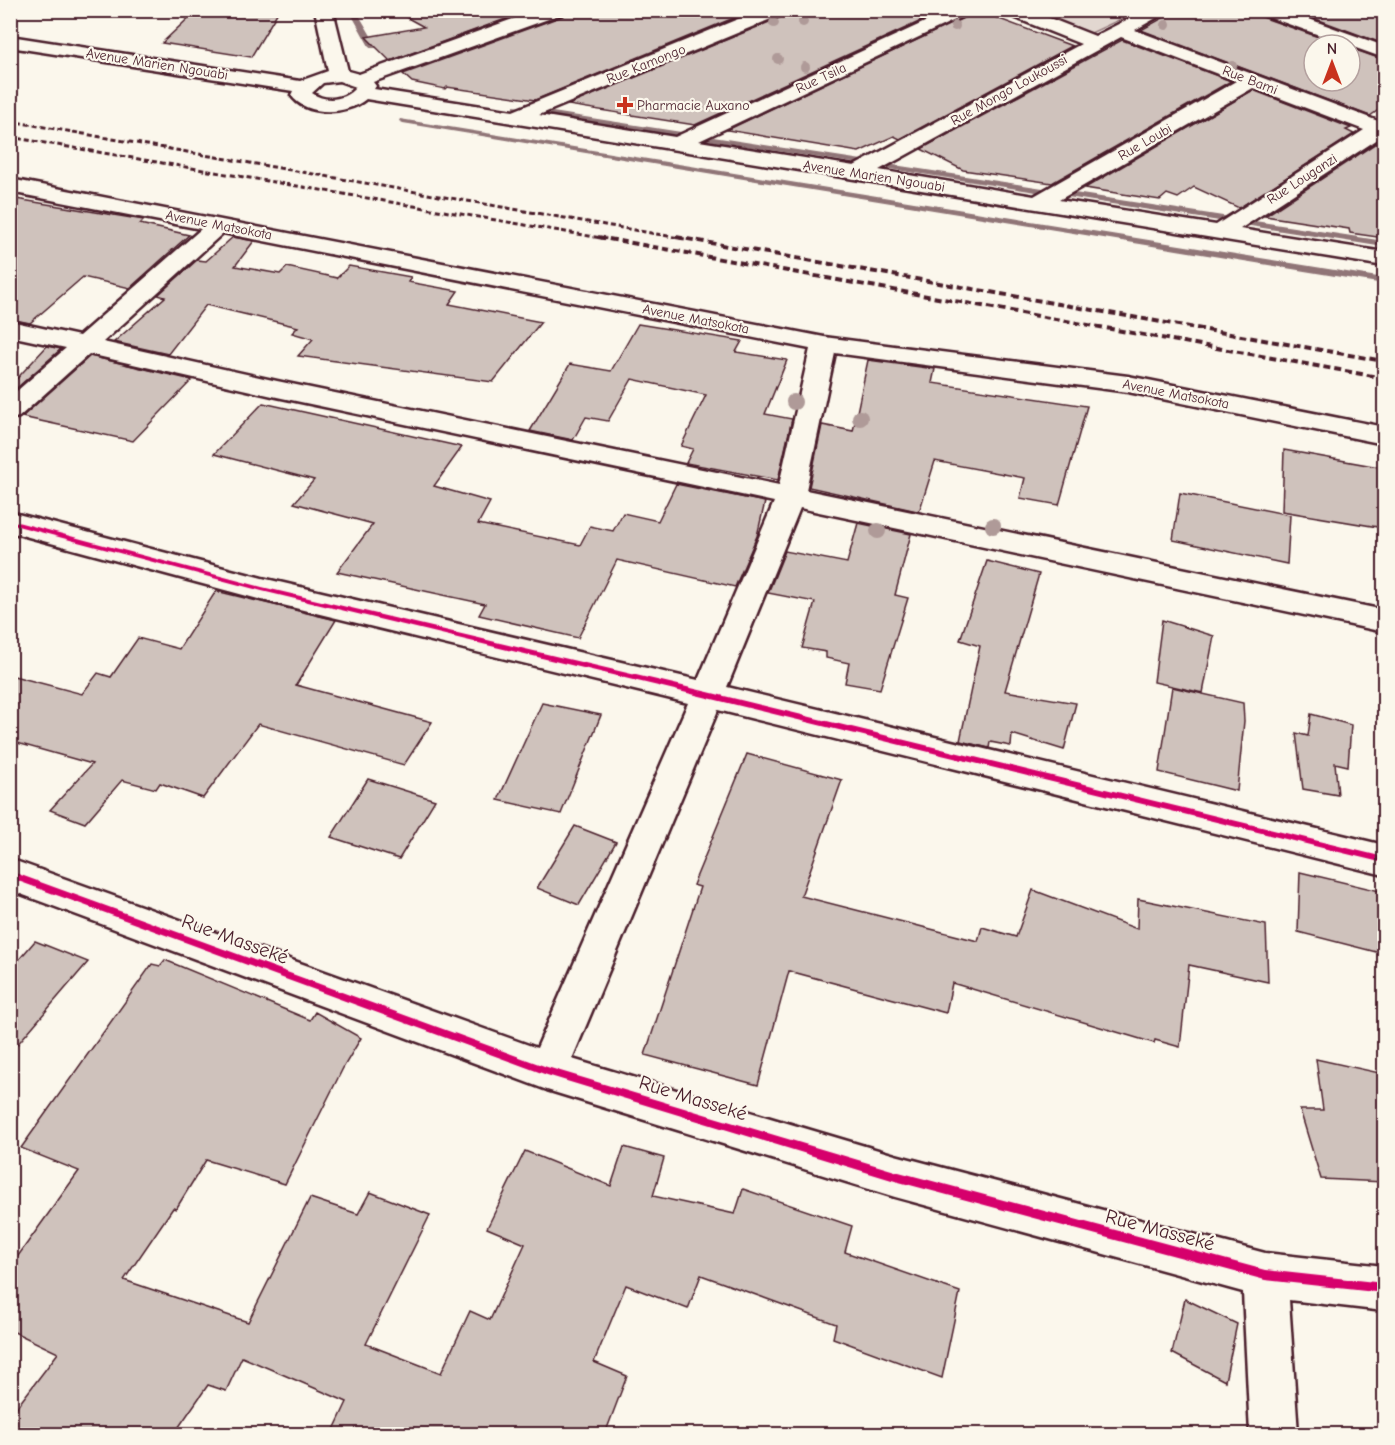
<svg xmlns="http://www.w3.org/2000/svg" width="1395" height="1445" font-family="'Comic Neue',sans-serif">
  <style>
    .green { fill: #e2d7d0; stroke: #967b7e; stroke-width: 1.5 }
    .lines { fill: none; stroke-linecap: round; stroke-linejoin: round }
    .stream { fill: #907477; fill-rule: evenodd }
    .building { fill: #cfc2bc; stroke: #4a1f2b; stroke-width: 1.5 }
    .minor-casing { stroke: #4a1f2b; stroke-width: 5 }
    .minor { fill: #fbf7ec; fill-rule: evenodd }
    .rail-far1 { stroke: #4a1f2b; stroke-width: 3; stroke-dasharray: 5 3; stroke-linecap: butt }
    .rail { stroke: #4a1f2b; stroke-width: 4; stroke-dasharray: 7 4; stroke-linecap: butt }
    .cycleway-casing { stroke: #fbf7ec; stroke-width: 3 }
    .cycleway { fill: #d6006c; fill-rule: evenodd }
    .tree { fill: #af9a98 }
    .poi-dot { fill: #c8321e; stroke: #fbf7ec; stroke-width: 2 }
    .labels { text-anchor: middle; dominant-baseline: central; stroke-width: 4.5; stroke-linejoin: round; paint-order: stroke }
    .far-street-label { font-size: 14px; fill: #4a1f2b; stroke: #fbf7ec }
    .far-poi-label { font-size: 14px; fill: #4a1f2b; stroke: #fbf7ec; text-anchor: start }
    .near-street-label { font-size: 20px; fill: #4a1f2b; stroke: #fbf7ec }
  </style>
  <rect width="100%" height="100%" fill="#fbf7ec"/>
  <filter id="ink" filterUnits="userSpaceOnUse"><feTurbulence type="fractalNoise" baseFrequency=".0167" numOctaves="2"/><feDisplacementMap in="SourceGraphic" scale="12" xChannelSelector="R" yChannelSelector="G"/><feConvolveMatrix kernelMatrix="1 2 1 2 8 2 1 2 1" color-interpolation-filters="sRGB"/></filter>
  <g filter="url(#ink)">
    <!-- green -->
    <polygon class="green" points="1029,11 1138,11 1089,34"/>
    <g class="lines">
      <!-- stream -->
      <g class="stream">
        <polygon points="349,10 356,10 377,46 376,48 370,48"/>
        <polygon points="514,106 1384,241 1384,247 517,110 514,110"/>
        <polygon points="400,119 1384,278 1384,284 403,123 399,121"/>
      </g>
    </g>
    <!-- building -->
    <g class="building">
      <polygon points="197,10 279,10 251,57 162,43"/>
      <polygon points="393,10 530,10 390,61 366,37 424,27"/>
      <polygon points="567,10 753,10 535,100 447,87 445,89 412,82 403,74 563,16"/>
      <polygon points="788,10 945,10 695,125 568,105 784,16"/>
      <polygon points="1177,10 1255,10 1259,16 1341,45 1314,45 1314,81 1350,81 1350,48 1384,60 1384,106 1370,116 1141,30"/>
      <polygon points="1292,10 1384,10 1384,44"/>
      <polygon points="978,11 1072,46 900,139 894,136 859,152 727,130"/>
      <polygon points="1122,40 1231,81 1052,183 963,170 921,149"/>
      <polygon points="1253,90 1351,128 1346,130 1354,134 1239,208 1194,187 1178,198 1167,194 1160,200 1085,188"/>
      <polygon points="1376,143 1384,146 1384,238 1350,233 1349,229 1265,216"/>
      <polygon points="10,198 144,220 140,224 189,235 130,288 83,277 30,323 10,319"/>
      <polygon points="233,237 254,241 235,266 280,274 287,267 337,278 349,266 411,277 408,282 458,291 449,304 541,322 493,382 298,356 313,339 292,333 298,327 206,305 168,354 114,342 165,297 158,295 197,260 206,261"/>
      <polygon points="638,324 742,341 736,352 787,360 765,414 792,419 778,480 686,463 693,449 681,446 706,395 632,379 608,421 586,417 573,440 530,431 570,364 611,371"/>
      <polygon points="47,346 61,349 10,394 10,386"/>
      <polygon points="90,356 192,380 133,441 22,417"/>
      <polygon points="868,360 935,369 932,383 1087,406 1059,505 1020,498 1025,478 935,461 920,509 917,511 809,487 822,425 853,431"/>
      <polygon points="263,403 462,447 434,486 490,502 478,524 580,545 590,526 613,531 623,513 658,521 676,484 765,502 757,536 735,587 617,560 578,638 479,615 485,604 337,572 373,524 294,503 314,480 214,454"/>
      <polygon points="1284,450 1384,468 1384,528 1282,511"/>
      <polygon points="1180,493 1290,515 1287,564 1173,540"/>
      <polygon points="858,523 911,534 895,595 908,598 880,689 845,683 849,663 826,658 826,652 802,648 815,602 768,593 785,551 847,563"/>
      <polygon points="987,561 1039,574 1005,691 1076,703 1064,750 1012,734 1011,746 990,742 989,748 960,741 980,646 960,640"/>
      <polygon points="216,591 336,620 296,685 432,722 404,765 258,724 203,798 160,783 156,789 122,780 85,823 50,810 92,764 10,741 10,675 82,694 98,673 111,677 138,638 179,649"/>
      <polygon points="1162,620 1214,636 1203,693 1154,682"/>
      <polygon points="1172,687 1243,703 1244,721 1237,791 1159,772"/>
      <polygon points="542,703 601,715 561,814 498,800"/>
      <polygon points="1311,714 1351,725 1348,766 1335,763 1338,795 1303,789 1296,733 1308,736"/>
      <polygon points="747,754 842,780 801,896 978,941 982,927 1016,937 1033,890 1137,929 1138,899 1266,925 1268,982 1189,965 1180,1047 1155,1040 1154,1043 952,983 946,1013 789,971 758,1085 645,1055 700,887 693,885"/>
      <polygon points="368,779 435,800 399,859 331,837"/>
      <polygon points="575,826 616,842 579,905 537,888"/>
      <polygon points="1300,872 1384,892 1384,954 1298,932"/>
      <polygon points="35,941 88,962 10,1053 10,970"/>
      <polygon points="165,960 310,1020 315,1012 361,1038 343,1068 285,1184 206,1160 176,1209 173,1208 124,1280 248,1322 310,1198 358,1214 370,1192 430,1215 366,1344 441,1373 470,1311 490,1320 525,1244 487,1228 525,1151 611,1186 624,1147 664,1158 653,1196 735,1214 743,1189 852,1226 845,1252 960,1292 942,1378 833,1338 836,1324 701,1275 688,1309 626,1285 594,1362 627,1376 605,1434 332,1434 347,1402 242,1357 226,1391 208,1385 174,1434 10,1434 10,1416 58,1353 10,1330 10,1267 79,1171 21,1148 152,964 160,966"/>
      <polygon points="1316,1059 1384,1074 1384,1182 1321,1179 1300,1110 1323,1110"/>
      <polygon points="1185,1299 1237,1324 1225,1381 1172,1353"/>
    </g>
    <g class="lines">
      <!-- minor casing -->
      <g class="minor-casing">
        <g id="minor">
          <path d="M315,10H333L348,71L359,74L538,10H565L562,14L373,82L376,86L374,89L513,111L760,10H786L783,14L539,115L675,137L951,10H976L699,141L854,166L1081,44L1006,14L1003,10H1029L1095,36L1146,10H1170L1135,30L1378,121L1384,120V135L1240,229L1384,252V266L366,99C347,115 306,117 291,95L293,91L10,47V36L300,81L328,71ZM1121,37L1236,81L1034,196L879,170ZM339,81L356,87C345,100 326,103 312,93L323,83ZM1253,88L1364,130L1216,225L1059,200Z"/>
          <polygon points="1257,10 1284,10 1384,46 1384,58 1260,14"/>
          <path d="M10,179L824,337L1128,376L1384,427V444L1128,392L835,353L806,490L1384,610V632L800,508L727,687L1384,845V875L718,710L572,1059L895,1155L1265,1253L1384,1266V1311L1289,1300L1298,1434H1250L1243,1292L895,1197L547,1090L10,890V859L537,1048L688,703L262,600L10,532V512L262,578L698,680L774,502L277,397L89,354L19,417L10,419V397L66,348L10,336V321L79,336L201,229L10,192ZM223,233L810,349L779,485L277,381L103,342Z"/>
        </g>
      </g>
      <!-- minor -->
      <use href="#minor" class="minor"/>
      <!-- rail-far1 -->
      <g class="rail-far1">
        <polyline points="10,121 685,239"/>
        <polyline points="10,137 607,239"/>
      </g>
      <!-- rail -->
      <g class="rail">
        <polyline points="598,237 1384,378"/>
        <polyline points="676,237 1384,361"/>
      </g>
      <!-- cycleway casing -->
      <g class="cycleway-casing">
        <g id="cycleway">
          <polygon points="10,520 262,587 708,692 1384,857 1384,863 708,698 262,591 10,524"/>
          <polygon points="10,871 547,1067 895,1171 1265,1270 1384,1283 1384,1293 1265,1280 895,1181 547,1075 10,878"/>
        </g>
      </g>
      <!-- cycleway -->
      <use href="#cycleway" class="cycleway"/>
    </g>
    <!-- trees -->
    <g class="tree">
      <circle cx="803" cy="22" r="5"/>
      <circle cx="774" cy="23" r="5"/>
      <circle cx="1166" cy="25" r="5"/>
      <circle cx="955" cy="26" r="5"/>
      <circle cx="778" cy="59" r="5"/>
      <circle cx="1232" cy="66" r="5"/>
      <circle cx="805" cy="67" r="5"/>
      <circle cx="794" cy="402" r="8"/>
      <circle cx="860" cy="418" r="8"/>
      <circle cx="993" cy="526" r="8"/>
      <circle cx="878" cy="531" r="8"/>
    </g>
  </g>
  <!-- markers -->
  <path class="poi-dot" d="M622 96h6v6h6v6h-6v6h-6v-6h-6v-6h6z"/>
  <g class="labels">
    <!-- far-street labels -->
    <g class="far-street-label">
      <text transform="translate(157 64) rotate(9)">Avenue Marien Ngouabi</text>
      <text transform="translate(646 64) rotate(-22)">Rue Kamongo</text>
      <text transform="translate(821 78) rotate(-25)">Rue Tsila</text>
      <text transform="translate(1250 80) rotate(21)">Rue Bami</text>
      <text transform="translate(1009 90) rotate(-29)">Rue Mongo Loukoussi</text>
      <text transform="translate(1145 142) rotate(-30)">Rue Loubi</text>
      <text transform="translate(874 176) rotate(9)">Avenue Marien Ngouabi</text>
      <text transform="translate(1302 179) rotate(-33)">Rue Louganzi</text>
      <text transform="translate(219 225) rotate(11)">Avenue Matsokota</text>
      <text transform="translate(696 319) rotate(11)">Avenue Matsokota</text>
      <text transform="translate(1176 394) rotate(11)">Avenue Matsokota</text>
    </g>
    <!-- far-poi labels -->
    <g class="far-poi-label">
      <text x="637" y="105">Pharmacie Auxano</text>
    </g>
    <!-- near-street labels -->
    <g class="near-street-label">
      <text transform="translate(235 939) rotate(20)">Rue Masseké</text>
      <text transform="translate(693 1098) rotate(17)">Rue Masseké</text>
      <text transform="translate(1160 1230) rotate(15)">Rue Masseké</text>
    </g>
  </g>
  <!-- margin -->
  <rect width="1395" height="1445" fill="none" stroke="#fbf7ec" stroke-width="36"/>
  <rect x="18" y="18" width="1359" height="1409" fill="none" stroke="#4a1f2b" stroke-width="2" filter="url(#ink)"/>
  <!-- north arrow -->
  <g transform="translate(1332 63)"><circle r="28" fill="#fbf7ec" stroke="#b4a19f" stroke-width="1.5"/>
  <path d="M0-4.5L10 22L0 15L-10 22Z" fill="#c8321e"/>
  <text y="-9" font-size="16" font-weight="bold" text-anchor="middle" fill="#4a1f2b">N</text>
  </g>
</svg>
